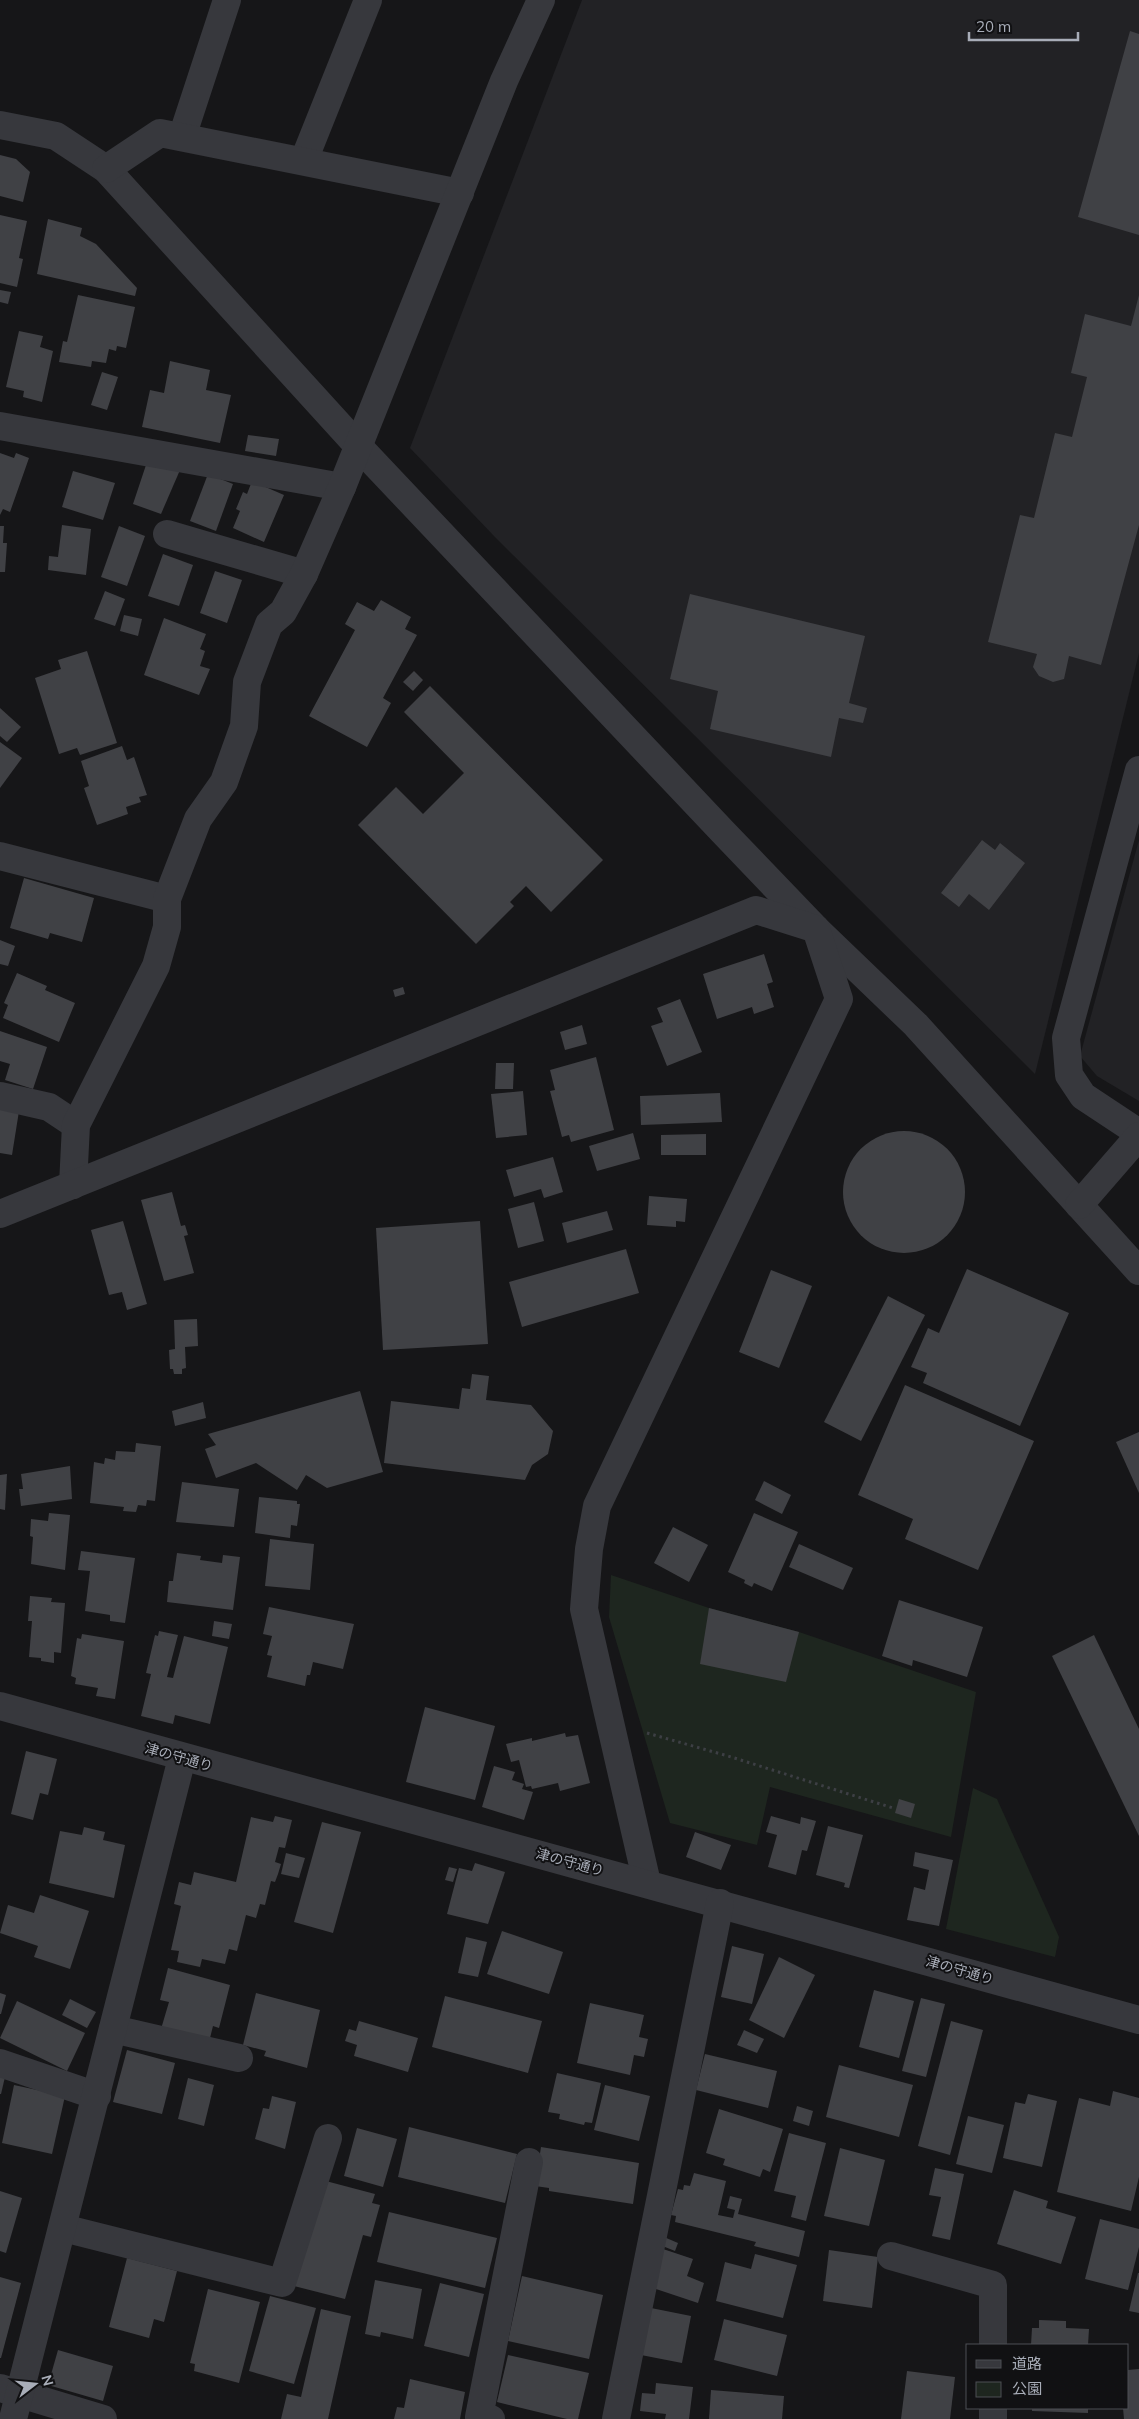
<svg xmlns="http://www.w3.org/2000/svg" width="1139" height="2419" font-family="Mulish,'Noto Sans JP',sans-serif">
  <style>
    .built { fill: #222225 }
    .green { fill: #1e261f }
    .building { fill: #404145 }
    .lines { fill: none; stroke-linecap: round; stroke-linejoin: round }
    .path { stroke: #3d3f44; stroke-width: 3; stroke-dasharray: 2.5 4; stroke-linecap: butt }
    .minor { stroke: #37383d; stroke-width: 28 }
    .labels { text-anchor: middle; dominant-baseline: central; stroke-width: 4; stroke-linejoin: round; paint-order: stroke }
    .street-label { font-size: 14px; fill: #a8adb8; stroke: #111113 }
  </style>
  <rect width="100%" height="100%" fill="#161618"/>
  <!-- built -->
  <g class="built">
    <polygon points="582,0 1139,0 1139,653 1035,1074 494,536 410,448"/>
    <polygon points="1139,840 1139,1101 1097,1076 1080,1056"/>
  </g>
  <!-- green -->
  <g class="green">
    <polygon points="611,1575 709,1608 799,1632 976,1692 951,1837 770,1787 757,1845 670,1823 609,1617"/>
    <polygon points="973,1788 997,1799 1059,1937 1055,1957 946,1929"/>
  </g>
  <!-- building -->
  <g class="building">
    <polygon points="1130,31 1139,34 1139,235 1078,217"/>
    <polygon points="0,155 16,159 30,172 23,202 0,196"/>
    <polygon points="0,215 27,221 19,258 23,259 17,287 0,283"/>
    <polygon points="48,219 82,228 80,236 96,244 137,288 135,296 37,274"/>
    <polygon points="0,290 11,292 8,304 0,302"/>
    <polygon points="78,295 135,307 126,348 117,346 116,351 109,349 106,363 92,361 91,367 59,362 63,341 67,342"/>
    <polygon points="1139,295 1139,525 1101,665 1069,656 1064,679 1053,682 1039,676 1033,667 1037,654 988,642 1020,515 1034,518 1055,433 1072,437 1087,377 1071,373 1085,314 1131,326"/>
    <polygon points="19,331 43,336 40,347 53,351 42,402 23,397 24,391 6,387"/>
    <polygon points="170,361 210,370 206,390 231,395 220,443 142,427 150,390 164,393"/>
    <polygon points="102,372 118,377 107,410 91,405"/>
    <polygon points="248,435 279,439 276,456 245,451"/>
    <polygon points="0,453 14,458 16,453 29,458 10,512 3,509 0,515"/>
    <polygon points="147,462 180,470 161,514 133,504"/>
    <polygon points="73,471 115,483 103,520 62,507"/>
    <polygon points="208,474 233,484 216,531 190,521"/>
    <polygon points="252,481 284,495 264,542 233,528 240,511 236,509 243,492 247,494"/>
    <polygon points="62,525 91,529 86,575 48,570 49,556 58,557"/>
    <polygon points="0,526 4,526 3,543 7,543 5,572 0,572"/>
    <polygon points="119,526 145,536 127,586 101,577"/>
    <polygon points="163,554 193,565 179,606 148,596"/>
    <polygon points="215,571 242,580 227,623 200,613"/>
    <polygon points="105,591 125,599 115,626 94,619"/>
    <polygon points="690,594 865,636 849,703 867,708 863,723 839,718 831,757 710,729 718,691 670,679"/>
    <polygon points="381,600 411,617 405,629 417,635 383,698 391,703 367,747 309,716 355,630 345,624 357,602 374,611"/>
    <polygon points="124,615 142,619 138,636 120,631"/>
    <polygon points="164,618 206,634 200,649 205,651 200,666 210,669 199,695 144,675"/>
    <polygon points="87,651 117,743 80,755 77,748 59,754 35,678 61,669 58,660"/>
    <polygon points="414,671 423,680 413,691 403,682"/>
    <polygon points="430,686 603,860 551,912 526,886 510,902 514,906 476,944 358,825 396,787 423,814 464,773 404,712"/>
    <polygon points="0,708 21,727 7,742 0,736"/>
    <polygon points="0,742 22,758 0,788"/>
    <polygon points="122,746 127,760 134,757 147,795 139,797 141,802 126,807 128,814 97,825 84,788 89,786 81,761"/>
    <polygon points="982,840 995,850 1000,843 1025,863 989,910 969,894 959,907 941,893"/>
    <polygon points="24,878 94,898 82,942 50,933 48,939 10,928"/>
    <polygon points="0,940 15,946 8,966 0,964"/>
    <polygon points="764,954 773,982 767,984 774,1007 754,1014 752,1007 717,1019 703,974"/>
    <polygon points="17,973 47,986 45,990 75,1003 59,1042 3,1018 8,1005 4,1003"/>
    <polygon points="403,987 405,994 395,997 393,990"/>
    <polygon points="680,999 702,1052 667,1066 651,1026 663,1022 657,1008"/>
    <polygon points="582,1025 587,1044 565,1050 560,1032"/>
    <polygon points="0,1031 47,1047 33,1089 5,1080 10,1064 0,1061"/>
    <polygon points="596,1057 614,1130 571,1142 569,1135 562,1137 550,1091 555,1090 550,1070"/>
    <polygon points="496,1063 514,1063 513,1089 495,1089"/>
    <polygon points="523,1091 527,1135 496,1138 491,1094"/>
    <polygon points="720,1093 722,1122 641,1125 640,1096"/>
    <polygon points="0,1108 19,1111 12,1155 0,1153"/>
    <circle cx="904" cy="1192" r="61"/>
    <polygon points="633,1133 640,1159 597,1171 589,1146"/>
    <polygon points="706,1134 706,1155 661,1155 661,1135"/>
    <polygon points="553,1157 563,1192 544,1198 541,1189 514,1197 506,1170"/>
    <polygon points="172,1192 181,1226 185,1225 188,1235 184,1236 194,1273 164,1281 141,1200"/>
    <polygon points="649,1196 687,1199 685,1222 676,1221 676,1227 647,1225"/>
    <polygon points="534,1202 544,1241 518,1248 508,1209"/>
    <polygon points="607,1211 613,1230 567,1243 562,1223"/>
    <polygon points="123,1221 147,1304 127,1310 122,1292 109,1295 91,1230"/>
    <polygon points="480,1221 488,1344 383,1350 376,1228"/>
    <polygon points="626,1249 639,1293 522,1327 509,1282"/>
    <polygon points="967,1269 1069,1313 1020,1426 923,1383 927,1373 911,1367 928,1328 939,1333"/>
    <polygon points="771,1270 812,1286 779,1368 739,1352"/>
    <polygon points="888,1296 925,1315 861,1441 824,1422"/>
    <polygon points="197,1319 198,1346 185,1347 186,1368 182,1369 182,1374 174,1374 173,1369 170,1369 169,1350 175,1349 174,1320"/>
    <polygon points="472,1374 489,1376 486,1400 531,1405 553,1431 548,1454 532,1465 525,1480 384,1463 391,1401 459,1409 462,1388 470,1389"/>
    <polygon points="905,1385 1034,1441 978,1570 905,1539 913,1519 858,1495"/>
    <polygon points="360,1391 383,1472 327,1488 306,1475 297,1490 256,1463 216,1478 205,1449 216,1445 208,1434"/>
    <polygon points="203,1402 206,1418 175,1426 172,1411"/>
    <polygon points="1139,1432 1139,1493 1116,1442"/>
    <polygon points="136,1443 161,1446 155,1501 147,1500 146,1506 138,1505 136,1512 123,1511 124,1507 90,1503 94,1462 104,1464 105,1458 115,1460 116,1451 135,1452"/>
    <polygon points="70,1466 72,1499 21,1506 19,1489 23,1489 21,1474"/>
    <polygon points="7,1474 5,1510 0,1509 0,1475"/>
    <polygon points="764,1481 791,1495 782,1514 755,1500"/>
    <polygon points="182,1482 239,1489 234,1527 176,1522"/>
    <polygon points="259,1497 297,1501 297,1504 300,1504 297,1526 291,1525 290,1538 255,1533"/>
    <polygon points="49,1513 70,1515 65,1570 31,1564 33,1537 30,1536 31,1519 48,1521"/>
    <polygon points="754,1513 798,1532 772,1591 754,1583 752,1587 744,1583 745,1580 728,1572"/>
    <polygon points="673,1527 708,1545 689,1582 654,1563"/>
    <polygon points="270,1539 314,1544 310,1590 265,1586"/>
    <polygon points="799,1544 853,1568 843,1590 789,1567"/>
    <polygon points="81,1551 135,1558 125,1623 110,1621 110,1615 85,1611 90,1571 78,1570"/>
    <polygon points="177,1553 201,1556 200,1560 222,1563 223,1555 240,1557 233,1610 167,1602 169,1581 173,1581"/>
    <polygon points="30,1596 52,1598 51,1602 65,1603 61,1653 54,1652 54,1663 41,1661 41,1658 29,1657 32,1621 28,1621"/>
    <polygon points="899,1600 983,1627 967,1677 913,1660 912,1666 882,1656"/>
    <polygon points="269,1607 354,1624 343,1669 313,1662 310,1675 307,1675 305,1686 267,1677 272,1656 267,1655 272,1636 263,1634"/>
    <polygon points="709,1608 799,1632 786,1682 700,1664"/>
    <polygon points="214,1621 232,1624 229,1639 212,1636"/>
    <polygon points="159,1631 178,1635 167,1677 173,1678 184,1636 228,1647 210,1724 175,1715 173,1724 141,1716 151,1674 146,1673 155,1635 158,1636"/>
    <polygon points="82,1634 124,1641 115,1699 96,1696 98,1688 75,1684 76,1678 71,1676 77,1638 81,1639"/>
    <polygon points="1094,1635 1139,1729 1139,1836 1052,1656"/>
    <polygon points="425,1707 495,1726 475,1800 406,1782"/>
    <polygon points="565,1733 566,1737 578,1735 590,1783 560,1791 558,1783 532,1789 531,1786 526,1787 519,1760 511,1762 506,1744 532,1738 532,1741"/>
    <polygon points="26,1751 57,1759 48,1795 40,1793 33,1820 11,1814"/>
    <polygon points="494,1766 515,1772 512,1780 524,1784 522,1789 533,1792 524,1820 482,1807"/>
    <polygon points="899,1799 915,1804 911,1818 895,1813"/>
    <polygon points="275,1816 292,1820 285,1848 279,1847 275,1862 281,1864 278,1874 275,1882 271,1881 265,1905 260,1904 256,1918 246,1915 237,1951 229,1949 225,1964 202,1959 200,1967 177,1962 179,1951 171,1950 181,1906 174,1904 179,1882 191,1885 194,1872 236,1882 251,1817 273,1822"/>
    <polygon points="771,1816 800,1824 801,1817 816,1821 807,1851 802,1850 796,1875 768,1867 777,1835 766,1832"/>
    <polygon points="322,1822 361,1832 333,1933 294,1922"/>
    <polygon points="828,1826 863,1835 849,1888 844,1887 845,1883 816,1875"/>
    <polygon points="84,1827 105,1832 103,1840 125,1845 114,1898 49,1883 60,1831 82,1835"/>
    <polygon points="695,1832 731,1845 721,1870 686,1857"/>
    <polygon points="915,1852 953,1860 939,1926 907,1920 914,1887 925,1890 929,1870 913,1866"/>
    <polygon points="286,1853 305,1858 299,1878 281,1874"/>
    <polygon points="475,1863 505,1872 488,1924 447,1914 459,1868 472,1871"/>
    <polygon points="449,1867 457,1869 453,1882 445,1880"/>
    <polygon points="40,1895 89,1911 70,1969 34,1957 38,1946 0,1933 8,1905 34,1913"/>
    <polygon points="502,1931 563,1952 549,1994 487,1974"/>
    <polygon points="466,1937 487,1942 478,1977 458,1973"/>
    <polygon points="732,1946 764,1954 752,2004 721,1997"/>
    <polygon points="779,1957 815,1975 784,2038 749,2020"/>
    <polygon points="168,1968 230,1985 219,2028 213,2026 209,2042 161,2029 169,2002 160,2000"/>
    <polygon points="874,1990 914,2001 899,2058 859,2047"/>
    <polygon points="0,1993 6,1995 1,2014 0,2014"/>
    <polygon points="256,1993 320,2010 307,2068 264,2056 266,2051 243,2045"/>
    <polygon points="445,1996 542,2021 528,2073 432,2047"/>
    <polygon points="921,1998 945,2004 926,2077 902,2071"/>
    <polygon points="70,1999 96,2012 87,2028 62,2015"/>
    <polygon points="17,2001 85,2033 67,2071 0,2038"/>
    <polygon points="590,2003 644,2015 639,2037 648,2039 644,2057 634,2055 630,2075 577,2063"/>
    <polygon points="359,2021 418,2038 408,2072 354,2056 357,2045 345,2041 349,2029 356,2031"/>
    <polygon points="951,2021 983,2030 950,2155 918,2146"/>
    <polygon points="744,2030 764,2039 757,2053 737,2045"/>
    <polygon points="127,2050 175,2063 162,2114 113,2102"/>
    <polygon points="705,2054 777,2071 768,2108 696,2090"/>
    <polygon points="839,2065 913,2085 899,2137 826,2117"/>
    <polygon points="557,2073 601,2083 592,2123 585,2122 584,2125 559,2119 560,2114 548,2112"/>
    <polygon points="0,2075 5,2077 1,2094 0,2094"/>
    <polygon points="188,2078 214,2085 204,2126 178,2119"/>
    <polygon points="14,2085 65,2096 52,2154 2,2143"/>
    <polygon points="605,2085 650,2096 639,2141 594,2130"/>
    <polygon points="1113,2091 1139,2098 1139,2177 1131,2211 1057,2192 1079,2098 1110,2106"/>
    <polygon points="1028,2094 1057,2101 1042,2167 1003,2158 1015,2102 1025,2104"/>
    <polygon points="272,2096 296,2102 285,2149 255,2139 263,2108 269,2109"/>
    <polygon points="797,2106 813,2111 809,2126 793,2121"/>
    <polygon points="719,2109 783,2129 770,2172 763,2169 760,2177 723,2165 725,2159 706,2153"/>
    <polygon points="968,2116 1004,2125 992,2173 956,2164"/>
    <polygon points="409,2127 517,2154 505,2203 398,2177"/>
    <polygon points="357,2128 397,2139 383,2187 344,2176"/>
    <polygon points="789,2133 826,2143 806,2221 791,2217 796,2196 774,2191"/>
    <polygon points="541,2147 639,2163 633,2204 549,2191 549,2188 535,2186"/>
    <polygon points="840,2148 885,2160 869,2226 824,2216"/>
    <polygon points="935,2168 964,2174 950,2240 932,2236 941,2197 929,2195"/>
    <polygon points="694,2173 726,2181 718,2215 733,2218 735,2210 727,2208 730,2196 742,2199 738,2214 805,2231 799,2257 754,2246 756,2242 675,2222 676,2216 671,2215 678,2189 683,2190 684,2185 690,2186"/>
    <polygon points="322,2180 375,2194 372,2203 380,2205 371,2237 363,2235 345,2299 294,2286"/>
    <polygon points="1014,2190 1048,2201 1046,2208 1076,2217 1061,2264 997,2244"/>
    <polygon points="0,2191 22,2198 6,2253 0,2251"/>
    <polygon points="389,2212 497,2238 485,2288 377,2262"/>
    <polygon points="1100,2219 1139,2229 1139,2247 1128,2290 1085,2279"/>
    <polygon points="664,2237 678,2243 675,2251 660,2245"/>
    <polygon points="660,2248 693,2259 687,2276 704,2283 698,2303 647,2286"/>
    <polygon points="829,2250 878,2257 872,2308 823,2301"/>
    <polygon points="755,2254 797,2265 783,2318 716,2301 725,2262 751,2269"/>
    <polygon points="127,2258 177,2271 164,2322 154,2319 149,2338 109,2327"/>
    <polygon points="1138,2273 1139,2273 1139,2313 1129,2311"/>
    <polygon points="522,2276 603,2295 589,2359 508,2341"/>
    <polygon points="0,2277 21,2283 1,2358 0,2358"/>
    <polygon points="375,2280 422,2289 413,2339 381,2332 380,2337 365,2334"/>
    <polygon points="440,2283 484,2294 469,2357 424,2346"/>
    <polygon points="208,2289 260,2302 239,2383 194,2371 195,2364 190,2363"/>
    <polygon points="270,2296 316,2308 294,2384 249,2371"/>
    <polygon points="651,2308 691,2316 682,2363 641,2355"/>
    <polygon points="321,2309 351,2316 328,2419 281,2419 287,2394 301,2397"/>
    <polygon points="724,2319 787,2335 777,2376 714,2360"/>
    <polygon points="1039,2320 1066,2321 1066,2328 1089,2329 1088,2345 1031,2345 1032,2328 1039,2328"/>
    <polygon points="58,2350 113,2366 103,2401 48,2385"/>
    <polygon points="508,2355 589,2373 578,2419 567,2419 497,2402"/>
    <polygon points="1139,2369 1139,2419 1124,2419 1123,2408 1128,2408 1128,2370"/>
    <polygon points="907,2371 955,2377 950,2419 901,2419"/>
    <polygon points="410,2379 465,2392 460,2419 394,2419 397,2407 404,2408"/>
    <polygon points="656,2383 693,2387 689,2419 665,2419 666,2414 640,2411 642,2393 655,2394"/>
    <polygon points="711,2390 784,2396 782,2419 709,2419"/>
    <polygon points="1032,2408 1088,2408 1088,2413 1032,2411"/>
  </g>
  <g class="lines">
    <!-- path -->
    <polyline class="path" points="647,1733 728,1756 893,1808"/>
    <!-- minor -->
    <g class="minor">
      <polyline points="0,125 56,136 106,169 359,447 723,832 816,929 916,1025 1139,1271"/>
      <polyline points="182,137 227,0"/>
      <polyline points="304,160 368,0"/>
      <polyline points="106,169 160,133 460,193"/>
      <polyline points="0,426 342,487"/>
      <polyline points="167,534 304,574"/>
      <polyline points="1139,770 1066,1038 1069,1075 1083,1096 1139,1133"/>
      <polyline points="0,856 167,899"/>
      <polyline points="0,1096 49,1107 76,1125"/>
      <polyline points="73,1185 76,1125 156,966 167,927 167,899 198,819 224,782 244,726 247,682 269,624 283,612 304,574 342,487 504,81 541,0"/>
      <polyline points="1079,1205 1139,1136"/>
      <polyline points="0,1214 756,910 816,929 839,999 597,1506 589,1549 584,1609 647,1883"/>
      <polyline points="0,1706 1139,2020"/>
      <polyline points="113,2029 239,2058"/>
      <polyline points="0,2063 97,2096"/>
      <polyline points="63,2228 282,2283 328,2138"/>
      <polyline points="891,2256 993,2285 993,2345"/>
      <polyline points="0,2388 103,2419"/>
      <polyline points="13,2419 182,1758"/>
      <polyline points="491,2419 479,2417 529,2162"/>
      <polyline points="616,2419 720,1903"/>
      <polyline points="993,2419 993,2408"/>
    </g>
  </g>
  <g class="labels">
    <!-- street labels -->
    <g class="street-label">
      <text transform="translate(179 1757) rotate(16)">津の守通り</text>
      <text transform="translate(570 1862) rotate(15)">津の守通り</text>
      <text transform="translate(960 1970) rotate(16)">津の守通り</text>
    </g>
  </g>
  <!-- legend -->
  <rect x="966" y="2344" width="162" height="65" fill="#111113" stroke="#4d4f55"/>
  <rect x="976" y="2360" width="25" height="8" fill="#37383d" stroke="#4d4f55"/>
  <text x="1012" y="2369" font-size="15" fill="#a8adb8">道路</text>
  <rect x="976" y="2382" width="25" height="15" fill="#1e261f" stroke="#4d4f55"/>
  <text x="1012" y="2394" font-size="15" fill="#a8adb8">公園</text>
  <!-- north arrow -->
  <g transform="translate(35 2384) rotate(74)" stroke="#111113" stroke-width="4" paint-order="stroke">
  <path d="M0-4L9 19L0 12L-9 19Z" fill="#a8adb8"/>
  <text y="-8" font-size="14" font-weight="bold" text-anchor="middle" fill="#a8adb8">N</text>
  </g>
  <!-- scale -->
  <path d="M969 32v8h109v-8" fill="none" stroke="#a8adb8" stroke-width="2.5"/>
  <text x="976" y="32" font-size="15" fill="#a8adb8" stroke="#111113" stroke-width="4" paint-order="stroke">20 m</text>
</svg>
